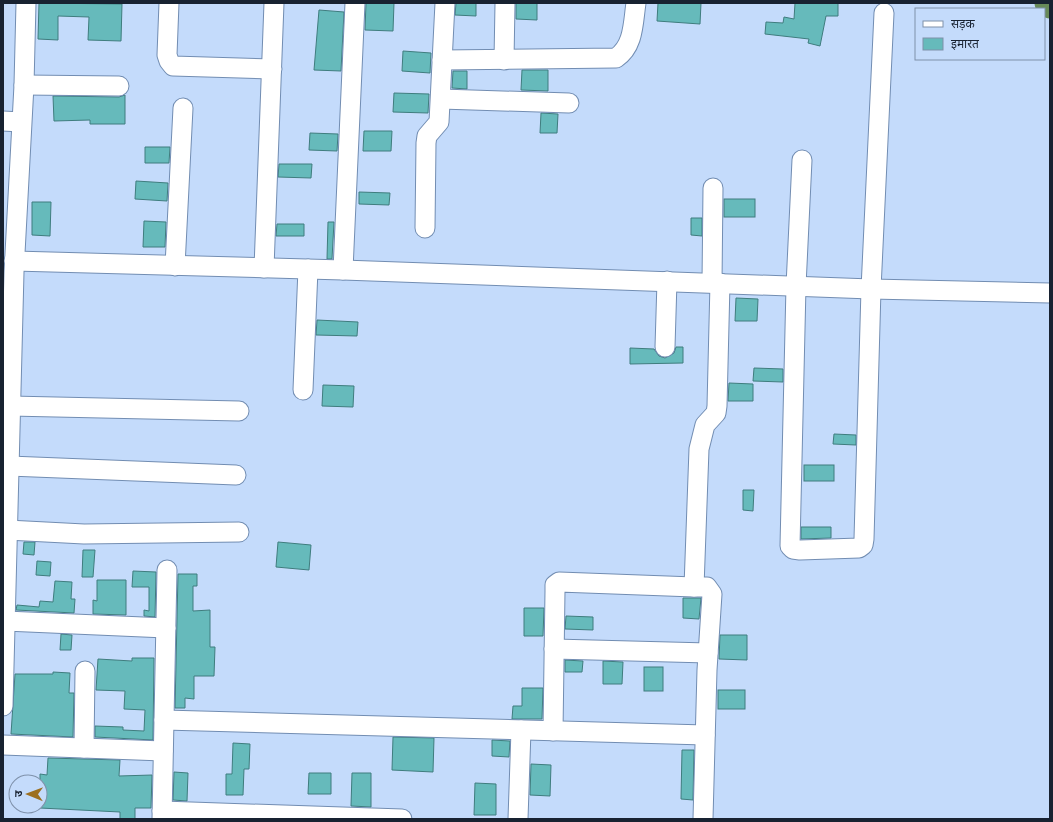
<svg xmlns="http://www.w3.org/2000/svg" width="1053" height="822" font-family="'Sofia Sans Condensed','Noto Sans Devanagari',sans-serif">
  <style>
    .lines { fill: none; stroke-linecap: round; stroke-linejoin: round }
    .river { stroke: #678958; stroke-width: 25 }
    .building { fill: #66babb; stroke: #3f7d7e }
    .minor-casing { stroke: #728db2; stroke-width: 21 }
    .minor { stroke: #fff; stroke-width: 19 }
  </style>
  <rect width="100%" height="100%" fill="#c4dbfb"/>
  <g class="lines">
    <!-- river -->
    <polyline class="river" points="1047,3 1050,6"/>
  </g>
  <!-- building -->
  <g class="building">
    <polygon points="39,3 122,4 121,41 88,40 89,17 58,16 58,40 38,39"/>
    <polygon points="366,3 394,3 393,31 365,30"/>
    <polygon points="456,3 476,3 476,16 455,15"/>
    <polygon points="516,3 537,3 537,20 516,19"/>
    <polygon points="658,3 701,3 700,24 657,21"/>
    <polygon points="795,3 838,3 838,16 826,16 820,46 808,43 809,39 765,34 766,22 783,23 784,17 794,19"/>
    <polygon points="319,10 344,12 341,71 314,70"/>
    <polygon points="403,51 431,53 430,73 402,71"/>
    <polygon points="522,70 548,70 548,91 521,90"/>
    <polygon points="453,71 467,71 467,89 452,88"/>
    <polygon points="394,93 429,94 428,113 393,112"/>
    <polygon points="125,95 125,124 90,124 90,120 54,121 53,96 119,97"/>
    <polygon points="541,113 558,114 557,133 540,133"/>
    <polygon points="364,131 392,131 391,151 363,151"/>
    <polygon points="310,133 338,134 337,151 309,150"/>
    <polygon points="145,147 170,147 169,163 145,163"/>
    <polygon points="279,164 312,164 311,178 278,177"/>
    <polygon points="136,181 168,183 167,201 135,199"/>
    <polygon points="359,192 390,193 389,205 359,204"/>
    <rect x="724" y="199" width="31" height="18"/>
    <polygon points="32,202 51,202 50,236 32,235"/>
    <polygon points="691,218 702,218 702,236 691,235"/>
    <polygon points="144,221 166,222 165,247 143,247"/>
    <polygon points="328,222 334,222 332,259 327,259"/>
    <polygon points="277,224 304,224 304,236 276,236"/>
    <polygon points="736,298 758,299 757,321 735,321"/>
    <polygon points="317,320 358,322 357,336 316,335"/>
    <polygon points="676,347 683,347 683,363 630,364 630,348 654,349 659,356 665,358 674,353"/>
    <polygon points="754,368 783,369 783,382 753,381"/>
    <polygon points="729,383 753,384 753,401 728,401"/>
    <polygon points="323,385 354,386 353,407 322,406"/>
    <polygon points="834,434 856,435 856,445 833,444"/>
    <rect x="804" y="465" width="30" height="16"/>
    <polygon points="743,490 754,490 753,511 743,510"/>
    <polygon points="801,527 831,527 831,538 801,539"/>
    <polygon points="24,542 35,542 34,555 23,554"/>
    <polygon points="278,542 311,545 309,570 276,567"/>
    <polygon points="83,550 95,550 93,577 82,577"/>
    <polygon points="37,561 51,562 50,576 36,575"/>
    <polygon points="133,571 156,572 155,617 144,616 144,610 149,611 149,587 132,587"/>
    <polygon points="178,574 197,574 197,586 193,586 193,611 210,610 210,647 215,647 214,676 194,676 194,699 185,698 185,708 175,708"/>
    <polygon points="97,580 126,580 126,615 93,614 93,600 97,601"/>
    <polygon points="55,581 72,582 71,599 75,599 74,613 16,610 17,605 39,607 40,601 53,602"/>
    <polygon points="683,598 701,598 699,619 683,618"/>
    <polygon points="524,608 544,608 543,636 524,636"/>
    <polygon points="566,616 593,617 593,630 565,629"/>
    <polygon points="61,634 72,635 71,650 60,650"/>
    <polygon points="720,635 747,635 747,660 719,659"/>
    <polygon points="132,658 154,658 153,740 95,737 95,726 123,727 123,730 144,731 145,710 124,709 125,691 96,690 98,659 132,661"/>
    <polygon points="565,660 583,661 582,672 565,672"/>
    <polygon points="603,661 623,662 622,684 603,684"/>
    <rect x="644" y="667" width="19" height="24"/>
    <polygon points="53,672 70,673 69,693 74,693 73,737 11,734 15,674 53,674"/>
    <polygon points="522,688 543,688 542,719 512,719 513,706 522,706"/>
    <rect x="718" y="690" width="27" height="19"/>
    <polygon points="393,737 434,738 433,772 392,770"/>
    <polygon points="492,740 510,741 509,757 492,756"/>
    <polygon points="233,743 250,744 249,769 244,769 243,795 226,795 226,774 232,774"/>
    <polygon points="682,750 694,750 693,800 681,799"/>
    <polygon points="48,758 120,760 119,776 152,775 151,808 135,808 135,819 120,819 120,812 40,808 40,774 47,775"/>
    <polygon points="531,764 551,765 550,796 530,795"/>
    <polygon points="174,772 188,773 187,801 173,800"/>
    <polygon points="309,773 331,773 331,794 308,794"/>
    <polygon points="352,773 371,773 371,807 351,806"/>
    <polygon points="475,783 496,784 496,815 474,815"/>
  </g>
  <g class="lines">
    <!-- minor casing -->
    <g class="minor-casing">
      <g id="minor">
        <polyline points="169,3 167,55 169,61 173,66 272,69"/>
        <path d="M442,60L616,58C634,46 633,23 636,3"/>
        <polyline points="504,60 505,4"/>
        <polyline points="24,85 119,86"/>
        <polyline points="441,99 569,103"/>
        <polyline points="3,121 21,122"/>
        <polyline points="802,160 796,286 790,546 793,549 800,550 859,548 863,545 864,539 871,289 884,13"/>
        <polyline points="425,228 426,143 427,136 439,122 445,3"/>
        <polyline points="14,261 343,270 871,289 1050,293"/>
        <polyline points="175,266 183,108"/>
        <polyline points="264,268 274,3"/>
        <polyline points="343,270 355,3"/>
        <polyline points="712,283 713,188"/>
        <polyline points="665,347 667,281"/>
        <polyline points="303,390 308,269"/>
        <polyline points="10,406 239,411"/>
        <polyline points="9,466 236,475"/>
        <polyline points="7,530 84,534 239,532"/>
        <polyline points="5,621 166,628"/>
        <polyline points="554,649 708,653"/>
        <polyline points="3,706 14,272 24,85 26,3"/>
        <polyline points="164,720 705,735"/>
        <polyline points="553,731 555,591 555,585 559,582 694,587"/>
        <polyline points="3,745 163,751"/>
        <polyline points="84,748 85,671"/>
        <polyline points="162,811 402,819"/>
        <polyline points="162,819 167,570"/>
        <polyline points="518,819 521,730"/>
        <polyline points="703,819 707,670 712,594 707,587 694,587 699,449 705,425 716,413 717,406 720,283"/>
      </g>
    </g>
    <!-- minor -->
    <use href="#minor" class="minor"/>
  </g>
  <!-- border -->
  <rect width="1053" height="822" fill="none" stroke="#182231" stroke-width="8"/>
  <!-- legend -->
  <rect x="915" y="8" width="130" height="52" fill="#c4dbfb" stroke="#7f91aa"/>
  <rect x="923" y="21" width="20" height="6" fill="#ffffff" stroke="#7f91aa"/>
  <text x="951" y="28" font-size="12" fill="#182231">सड़क</text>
  <rect x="923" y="38" width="20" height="12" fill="#66babb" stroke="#7f91aa"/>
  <text x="951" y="48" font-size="12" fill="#182231">इमारत</text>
  <!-- north arrow -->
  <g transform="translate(28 794) rotate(271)"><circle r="19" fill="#c4dbfb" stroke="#7f91aa"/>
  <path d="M0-3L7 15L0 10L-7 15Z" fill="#9c6f1f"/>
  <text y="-6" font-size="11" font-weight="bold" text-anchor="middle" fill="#182231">उ</text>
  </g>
</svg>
